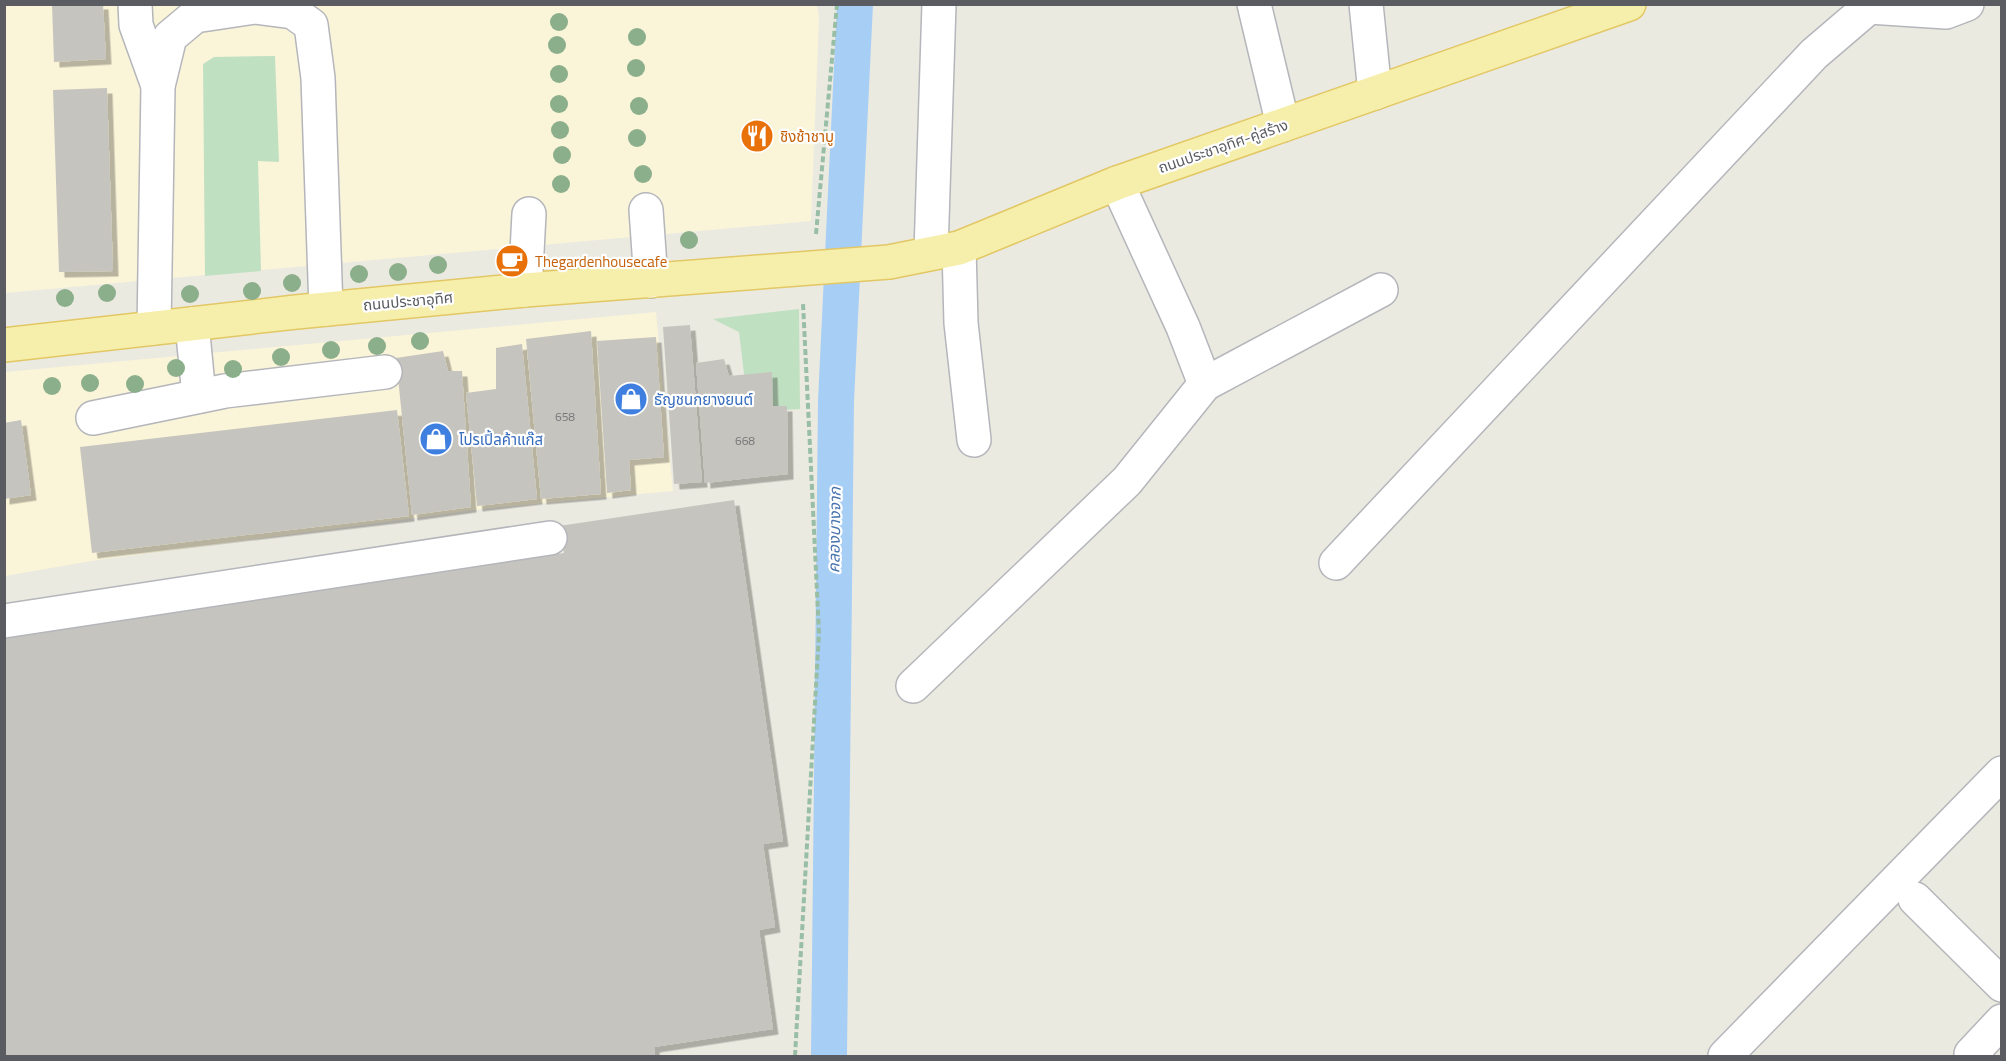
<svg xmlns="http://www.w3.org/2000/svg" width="2006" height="1061" font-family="'Titillium Web','Noto Sans Thai',sans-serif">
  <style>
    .commercial { fill: #faf4d8 }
    .green { fill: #c0e0c2 }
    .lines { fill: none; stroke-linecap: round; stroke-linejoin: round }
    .canal { stroke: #a7cef5; stroke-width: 36 }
    .building { fill: #c6c4be; filter: url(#shadow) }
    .minor-casing { stroke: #b4b6bb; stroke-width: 36 }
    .major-casing { stroke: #e2c764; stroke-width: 36 }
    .path { stroke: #98bea6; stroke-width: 4; stroke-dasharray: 6 3; stroke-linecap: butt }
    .minor { stroke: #fff; stroke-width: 33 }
    .major { stroke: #f6efab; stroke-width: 33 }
    .tree { fill: #8bae8b }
    .labels { text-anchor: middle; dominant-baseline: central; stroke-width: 4.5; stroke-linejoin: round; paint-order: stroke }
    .number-label { font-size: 12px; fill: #757678 }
    .food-label { font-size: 15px; fill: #c56008; stroke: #fff; text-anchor: start }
    .street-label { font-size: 15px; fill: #5a5c61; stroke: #fff }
    .shop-label { font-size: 15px; fill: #366cbe; stroke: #fff; text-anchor: start }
    .water-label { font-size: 16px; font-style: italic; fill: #4a74ad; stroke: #fff }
  </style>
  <defs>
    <filter id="shadow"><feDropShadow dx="5.5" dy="5.5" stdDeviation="0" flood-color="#0004"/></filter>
  </defs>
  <rect width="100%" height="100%" fill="#ebeae1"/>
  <!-- commercial -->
  <g class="commercial">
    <polygon points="4,5 817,5 819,17 811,221 5,293"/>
    <polygon points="656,312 673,491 482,509 97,560 5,576 5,372"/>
  </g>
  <!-- green -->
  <g class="green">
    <polygon points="275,56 279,162 258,161 261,271 205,276 203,64 214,57"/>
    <polygon points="799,309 800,409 769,411 744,374 739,332 713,319"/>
  </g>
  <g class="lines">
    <!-- canal -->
    <polyline class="canal" points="829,1056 836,401 855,4"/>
  </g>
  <!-- building -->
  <g class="building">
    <polygon points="52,4 103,4 106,59 54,62"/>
    <polygon points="107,88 113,271 59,272 53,90"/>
    <polygon points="690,325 702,482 674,484 663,327"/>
    <polygon points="591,331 601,494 541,499 526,339"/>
    <polygon points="656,337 664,457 629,460 631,490 607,493 597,341"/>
    <polygon points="522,344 537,499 477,506 466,393 496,389 496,348"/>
    <polygon points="443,351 448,371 462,371 471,507 412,515 396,358"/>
    <polygon points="724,359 729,376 772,372 773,406 787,406 788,474 705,483 696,363"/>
    <polygon points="397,410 409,516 92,553 80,447"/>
    <polygon points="21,420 31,495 4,499 4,423"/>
    <polygon points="734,500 783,841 763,844 775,927 759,930 773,1029 654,1047 655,1056 4,1056 4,637 564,553 559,526"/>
  </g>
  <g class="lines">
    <!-- minor casing -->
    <g class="minor-casing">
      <g id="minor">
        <polyline points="135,4 136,25 158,86"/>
        <polyline points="1254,4 1283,125"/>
        <polyline points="1366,4 1375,93"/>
        <polyline points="646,210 651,281"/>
        <polyline points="959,248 961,323 974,440"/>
        <polyline points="931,252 939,4"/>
        <polyline points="525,290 529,214"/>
        <polyline points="192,324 199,396"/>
        <polyline points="154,328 158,86 170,37 195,16 255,7 293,12 311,25 318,78 326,309"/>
        <polyline points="1205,384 1381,290"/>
        <polyline points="93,418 225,391 385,372"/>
        <polyline points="1336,563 1814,54 1869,7 1946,12 1967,4"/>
        <polyline points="4,621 550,538"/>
        <polyline points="913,686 1127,481 1205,384 1183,327 1117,183"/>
        <polyline points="1915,899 2002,985"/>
        <polyline points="1971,1054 2002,1021"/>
        <polyline points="1725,1056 2002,773"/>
      </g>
    </g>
    <!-- major casing -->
    <g class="major-casing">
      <polyline id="major" points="4,345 296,312 525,290 889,262 959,248 1117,183 1629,4"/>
    </g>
    <!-- path -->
    <g class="path">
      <polyline points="816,234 837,4"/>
      <polyline points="795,1056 819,633 803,303"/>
    </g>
    <!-- minor -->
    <use href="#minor" class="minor"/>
    <!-- major -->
    <use href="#major" class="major"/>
  </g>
  <!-- trees -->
  <g class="tree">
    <circle cx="559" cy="22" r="9"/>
    <circle cx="637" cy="37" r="9"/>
    <circle cx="557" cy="45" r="9"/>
    <circle cx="636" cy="68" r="9"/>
    <circle cx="559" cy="74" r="9"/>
    <circle cx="559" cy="104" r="9"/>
    <circle cx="639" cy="106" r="9"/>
    <circle cx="560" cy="130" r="9"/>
    <circle cx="637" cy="138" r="9"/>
    <circle cx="562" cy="155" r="9"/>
    <circle cx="643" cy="174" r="9"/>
    <circle cx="561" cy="184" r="9"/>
    <circle cx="689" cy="240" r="9"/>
    <circle cx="438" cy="265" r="9"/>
    <circle cx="398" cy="272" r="9"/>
    <circle cx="359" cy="274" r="9"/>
    <circle cx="292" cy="283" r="9"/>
    <circle cx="252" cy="291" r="9"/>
    <circle cx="107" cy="293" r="9"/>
    <circle cx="190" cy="294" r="9"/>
    <circle cx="65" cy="298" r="9"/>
    <circle cx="420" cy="341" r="9"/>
    <circle cx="377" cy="346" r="9"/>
    <circle cx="331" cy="350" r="9"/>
    <circle cx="281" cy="357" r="9"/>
    <circle cx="176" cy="368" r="9"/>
    <circle cx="233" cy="369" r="9"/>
    <circle cx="90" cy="383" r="9"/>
    <circle cx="135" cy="384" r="9"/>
    <circle cx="52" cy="386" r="9"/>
  </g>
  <!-- icons -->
  <defs>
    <g id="restaurant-disc" transform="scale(1.725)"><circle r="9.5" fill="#e8710a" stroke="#fff"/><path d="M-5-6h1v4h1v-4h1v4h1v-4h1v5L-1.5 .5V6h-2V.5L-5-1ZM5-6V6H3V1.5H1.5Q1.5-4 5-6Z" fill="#fff"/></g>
    <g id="cafe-disc" transform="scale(1.725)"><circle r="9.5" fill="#e8710a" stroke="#fff"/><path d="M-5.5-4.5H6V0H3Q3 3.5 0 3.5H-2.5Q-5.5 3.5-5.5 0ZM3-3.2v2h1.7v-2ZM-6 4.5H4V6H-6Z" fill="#fff"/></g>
    <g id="shop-disc" transform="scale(1.725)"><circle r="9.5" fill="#3f7fe0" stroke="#fff"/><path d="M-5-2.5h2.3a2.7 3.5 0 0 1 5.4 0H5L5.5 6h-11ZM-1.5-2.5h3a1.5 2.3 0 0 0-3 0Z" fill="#fff"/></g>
  </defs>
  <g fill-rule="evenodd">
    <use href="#restaurant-disc" x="757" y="136"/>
    <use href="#cafe-disc" x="512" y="261"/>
    <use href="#shop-disc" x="631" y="399"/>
    <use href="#shop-disc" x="436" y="439"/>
  </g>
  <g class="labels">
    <!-- number labels -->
    <g class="number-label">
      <text x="565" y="416">658</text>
      <text x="745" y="440">668</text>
    </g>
    <!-- food labels -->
    <g class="food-label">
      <text x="780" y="136">ชิงช้าชาบู</text>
      <text x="535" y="261">Thegardenhousecafe</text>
    </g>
    <!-- street labels -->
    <g class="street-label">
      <text transform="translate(1223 146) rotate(-19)">ถนนประชาอุทิศ-คู่สร้าง</text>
      <text transform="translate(408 301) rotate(-5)">ถนนประชาอุทิศ</text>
    </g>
    <!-- shop labels -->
    <g class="shop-label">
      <text x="654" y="399">ธัญชนกยางยนต์</text>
      <text x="459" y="439">โปรเปิ้ลค้าแก๊ส</text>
    </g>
    <!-- water labels -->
    <g class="water-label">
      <text transform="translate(834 530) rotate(-89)">คลองบางจาก</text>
    </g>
  </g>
  <!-- border -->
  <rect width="2006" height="1061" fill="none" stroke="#5a5c61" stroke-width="12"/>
</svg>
